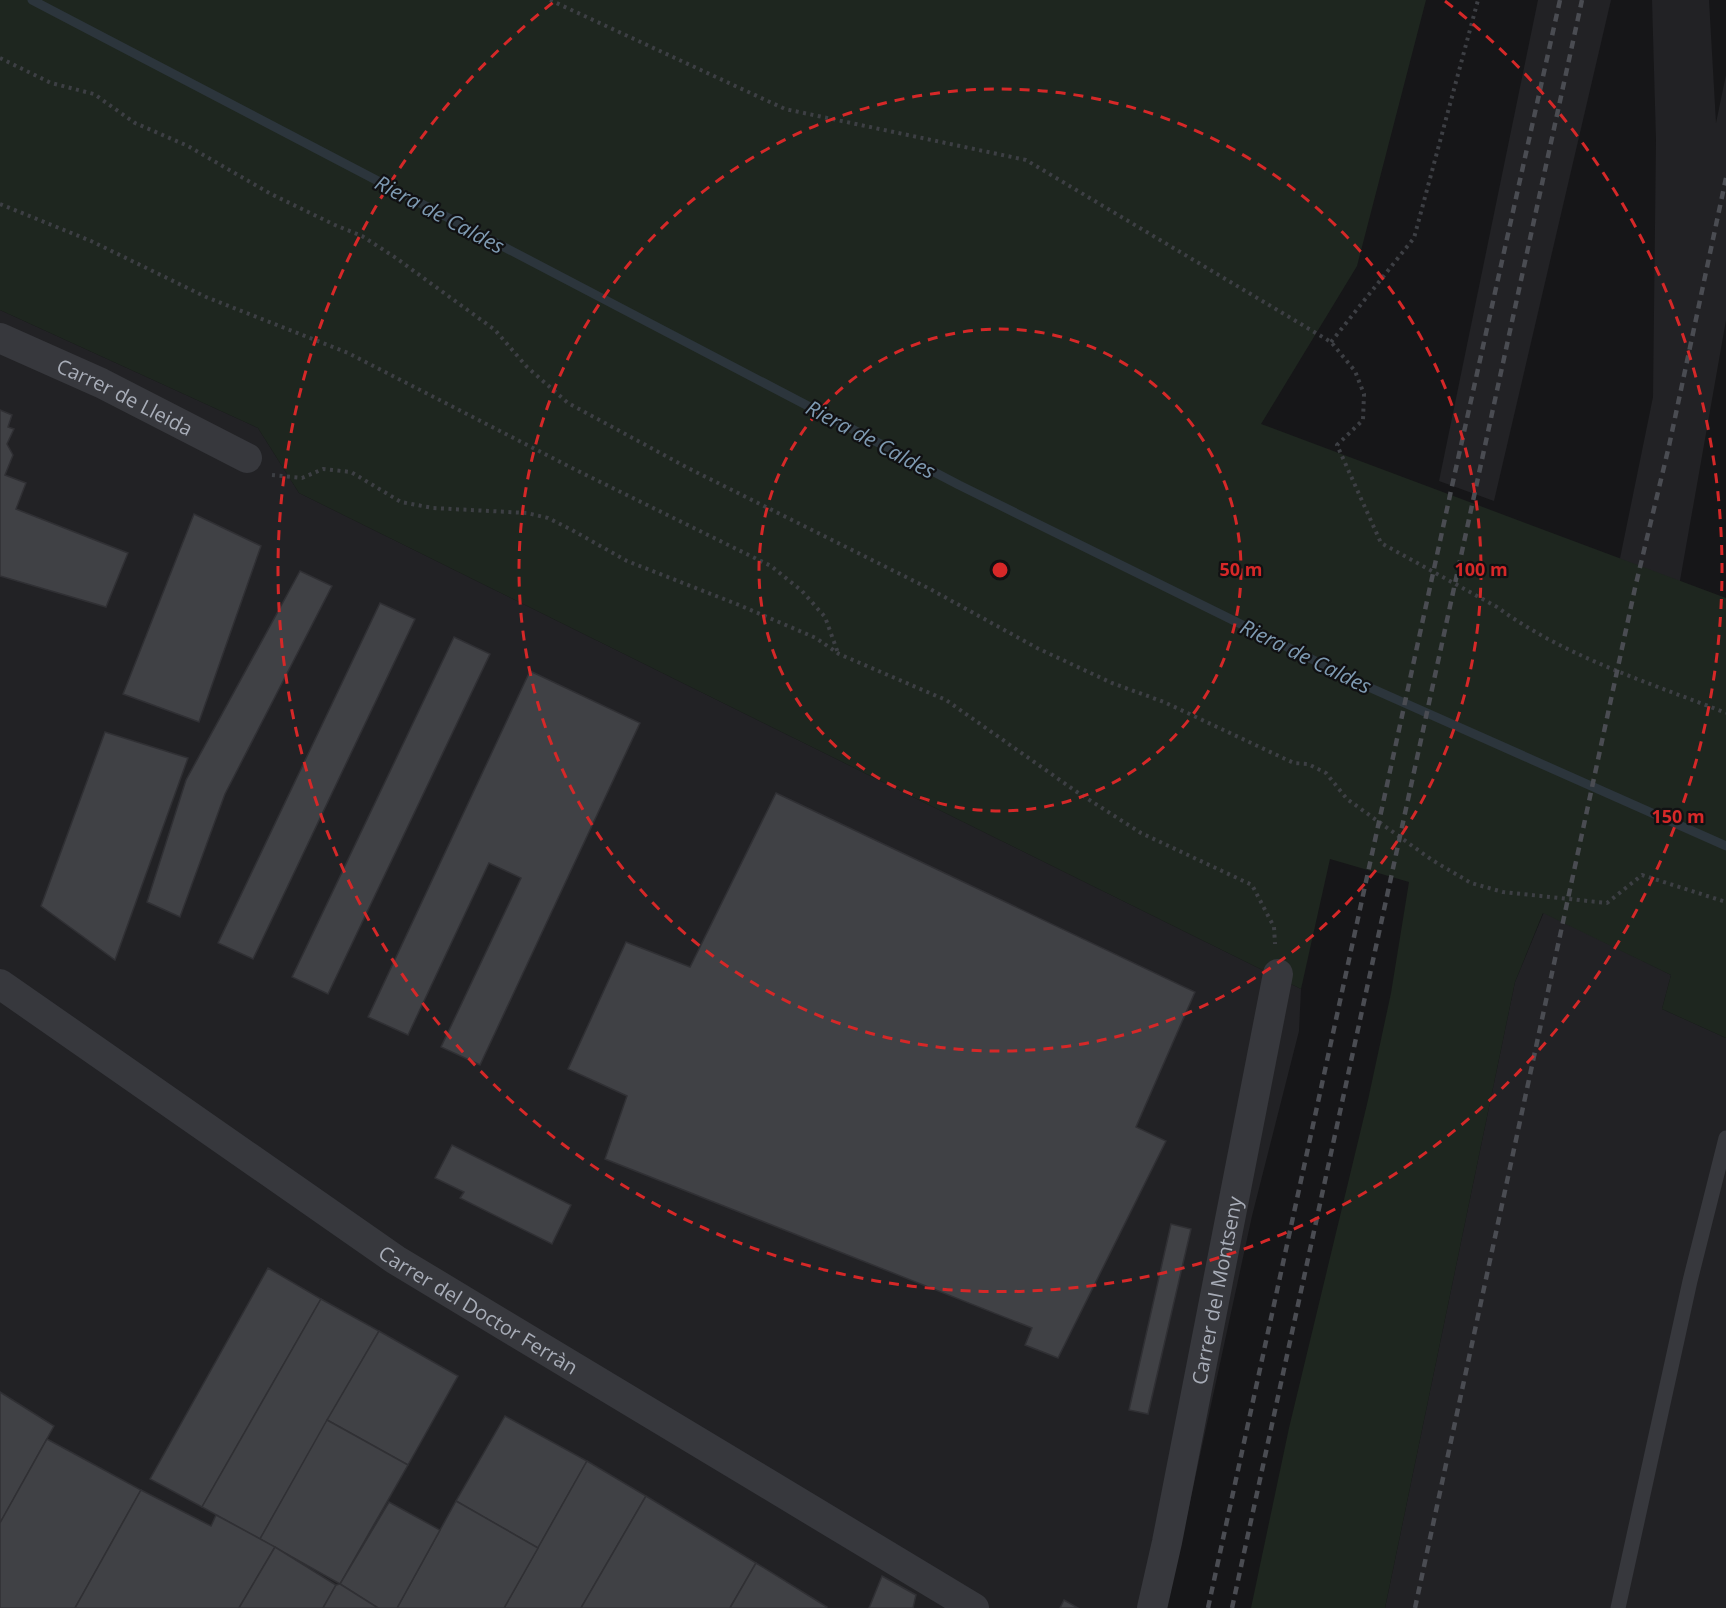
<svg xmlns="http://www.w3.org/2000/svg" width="1726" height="1608" font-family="'Open Sans',sans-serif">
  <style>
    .built { fill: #222225 }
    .green { fill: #1e261f }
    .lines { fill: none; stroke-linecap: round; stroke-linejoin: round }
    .stream { stroke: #2c353c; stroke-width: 9 }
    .building { fill: #404145; stroke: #303034; stroke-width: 1.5 }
    .path { stroke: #3d3f44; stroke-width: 4; stroke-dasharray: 3 4.5; stroke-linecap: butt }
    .lane { stroke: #37383d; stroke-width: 15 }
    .street { stroke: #37383d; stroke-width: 30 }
    .rail { stroke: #4a4c52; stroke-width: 4.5; stroke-dasharray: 8 6; stroke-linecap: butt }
    .ring { fill: none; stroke: #d62828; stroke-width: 3; stroke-dasharray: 10 8 }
    .labels { text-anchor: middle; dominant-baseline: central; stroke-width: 4.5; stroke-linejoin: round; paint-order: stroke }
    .street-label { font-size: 20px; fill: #a8adb8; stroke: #111113 }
    .water-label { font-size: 21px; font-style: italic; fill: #7f9bb3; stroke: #111113 }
    .centre { fill: #d62828; stroke: #111113; stroke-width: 3 }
    .ring-label { font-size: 18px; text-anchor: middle; font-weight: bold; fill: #d62828; stroke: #111113; stroke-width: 4.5; stroke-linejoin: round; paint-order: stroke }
  </style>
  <rect width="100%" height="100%" fill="#161618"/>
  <!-- built -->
  <g class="built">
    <polygon points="1538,0 1611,0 1494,501 1439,481"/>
    <polygon points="1652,0 1709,0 1716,123 1726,75 1726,320 1678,592 1616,578 1653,397 1656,140"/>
    <polygon points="0,310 258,428 299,493 1301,989 1299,1031 1252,1216 1167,1608 0,1608"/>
    <polygon points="1544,912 1671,975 1662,1009 1726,1038 1726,1608 1385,1608 1515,982"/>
  </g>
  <!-- green -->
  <polygon class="green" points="0,0 1426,0 1357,266 1261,424 1726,598 1726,1038 1662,1009 1671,975 1543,913 1515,982 1385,1608 1251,1608 1289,1428 1368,1100 1391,993 1409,882 1330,859 1301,989 299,493 258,428 0,310"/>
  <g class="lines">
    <!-- stream -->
    <polyline class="stream" points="32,0 959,485 1364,685 1726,846"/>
  </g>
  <!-- building -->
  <g class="building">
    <polygon points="0,410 12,415 8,427 14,429 7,444 13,455 5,475 26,483 16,509 128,553 106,607 0,576"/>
    <polygon points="194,514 261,546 199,722 123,694"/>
    <polygon points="300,571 332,586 225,794 180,917 147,902 186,780"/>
    <polygon points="380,603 415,619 253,959 218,943"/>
    <polygon points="454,637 490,654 328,994 292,977"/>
    <polygon points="530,671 640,723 480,1065 441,1047 521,878 489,863 408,1035 368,1017"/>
    <polygon points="105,732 188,758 115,960 41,906"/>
    <polygon points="776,793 1195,992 1136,1127 1166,1141 1058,1358 1025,1345 1032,1328 605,1159 627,1096 568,1069 626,942 690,967"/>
    <polygon points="452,1145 571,1205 552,1244 460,1198 464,1192 435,1178"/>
    <polygon points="1171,1224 1191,1229 1148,1414 1129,1410"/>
    <polygon points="268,1268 321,1299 202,1507 150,1479"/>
    <polygon points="321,1299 379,1331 260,1539 202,1507"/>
    <polygon points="379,1331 458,1376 408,1465 327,1420"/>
    <polygon points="0,1392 54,1426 0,1523"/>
    <polygon points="505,1416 587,1461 538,1548 456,1501"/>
    <polygon points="327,1420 408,1465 340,1584 260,1539"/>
    <polygon points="47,1439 141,1490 75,1608 0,1608 0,1523"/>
    <polygon points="587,1461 646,1496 581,1608 504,1608"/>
    <polygon points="141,1490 211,1526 216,1515 275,1547 239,1608 75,1608"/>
    <polygon points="646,1496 756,1563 730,1608 581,1608"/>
    <polygon points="456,1501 538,1548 504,1608 397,1608"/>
    <polygon points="389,1502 440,1530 397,1608 378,1608 340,1584"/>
    <polygon points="275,1547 336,1585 323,1608 239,1608"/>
    <polygon points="756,1563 827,1607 826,1608 730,1608"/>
    <polygon points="882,1576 916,1595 913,1608 869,1608"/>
    <polygon points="340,1584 378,1608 323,1608 336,1585"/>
    <polygon points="1064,1600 1078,1608 1060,1608"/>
  </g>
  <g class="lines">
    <!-- path -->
    <g class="path">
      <path d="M550,0L785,109L1026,160L1331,342L1355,371L1364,394L1363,420L1337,445L1381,543L1497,607C1565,657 1648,682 1726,713"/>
      <polyline points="0,58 51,83 94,94 135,123 188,146 271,194 335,225 362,236 396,258 495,330 527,367 568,403 688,468 930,589 1037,648 1112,683 1164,702 1281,757 1294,763 1308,764 1326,773 1347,799 1432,860 1471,883 1503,892 1607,903 1642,875 1726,902"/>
      <polyline points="0,204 91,241 206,297 348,353 574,469 771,566 802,591 825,617 838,653"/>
      <polyline points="1331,342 1414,238 1478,0"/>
      <polyline points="272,475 302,478 323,469 351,472 401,502 433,508 527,513 548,518 572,530 627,561 739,605 816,638 839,654 946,700 1077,792 1141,833 1252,885 1274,927 1275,944"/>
    </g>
    <!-- lane -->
    <polyline class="lane" points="1618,1608 1690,1281 1726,1138"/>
    <!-- street -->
    <g class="street">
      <path id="s1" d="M0,338L101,383L247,458"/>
      <path id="s2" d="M0,984L396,1260L974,1608"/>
      <path id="s3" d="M1152,1608L1167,1542L1278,974"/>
    </g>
    <!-- rail -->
    <g class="rail">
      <polyline points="1208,1608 1452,486 1560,0"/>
      <polyline points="1232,1608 1582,0"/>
      <polyline points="1415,1608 1635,588 1669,446 1726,178"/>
    </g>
  </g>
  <!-- distance rings -->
  <g class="ring">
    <circle cx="1000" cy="570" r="241"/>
    <circle cx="1000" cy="570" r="481"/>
    <path d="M1445 1A722 722 0 1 1 555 1"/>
  </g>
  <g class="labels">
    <!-- street labels -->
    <g class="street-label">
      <text stroke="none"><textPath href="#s1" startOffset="138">Carrer de Lleida</textPath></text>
      <text stroke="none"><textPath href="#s3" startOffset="324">Carrer del Montseny</textPath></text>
      <text stroke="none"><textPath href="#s2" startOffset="579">Carrer del Doctor Ferràn</textPath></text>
    </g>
    <!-- water labels -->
    <g class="water-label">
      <text transform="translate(440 214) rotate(28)">Riera de Caldes</text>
      <text transform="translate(871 439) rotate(28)">Riera de Caldes</text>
      <text transform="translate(1306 656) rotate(26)">Riera de Caldes</text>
    </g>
  </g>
  <circle cx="1000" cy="570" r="9" class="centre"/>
  <g class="ring-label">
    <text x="1241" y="576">50 m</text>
    <text x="1481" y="576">100 m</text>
    <text x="1678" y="823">150 m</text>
  </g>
</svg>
